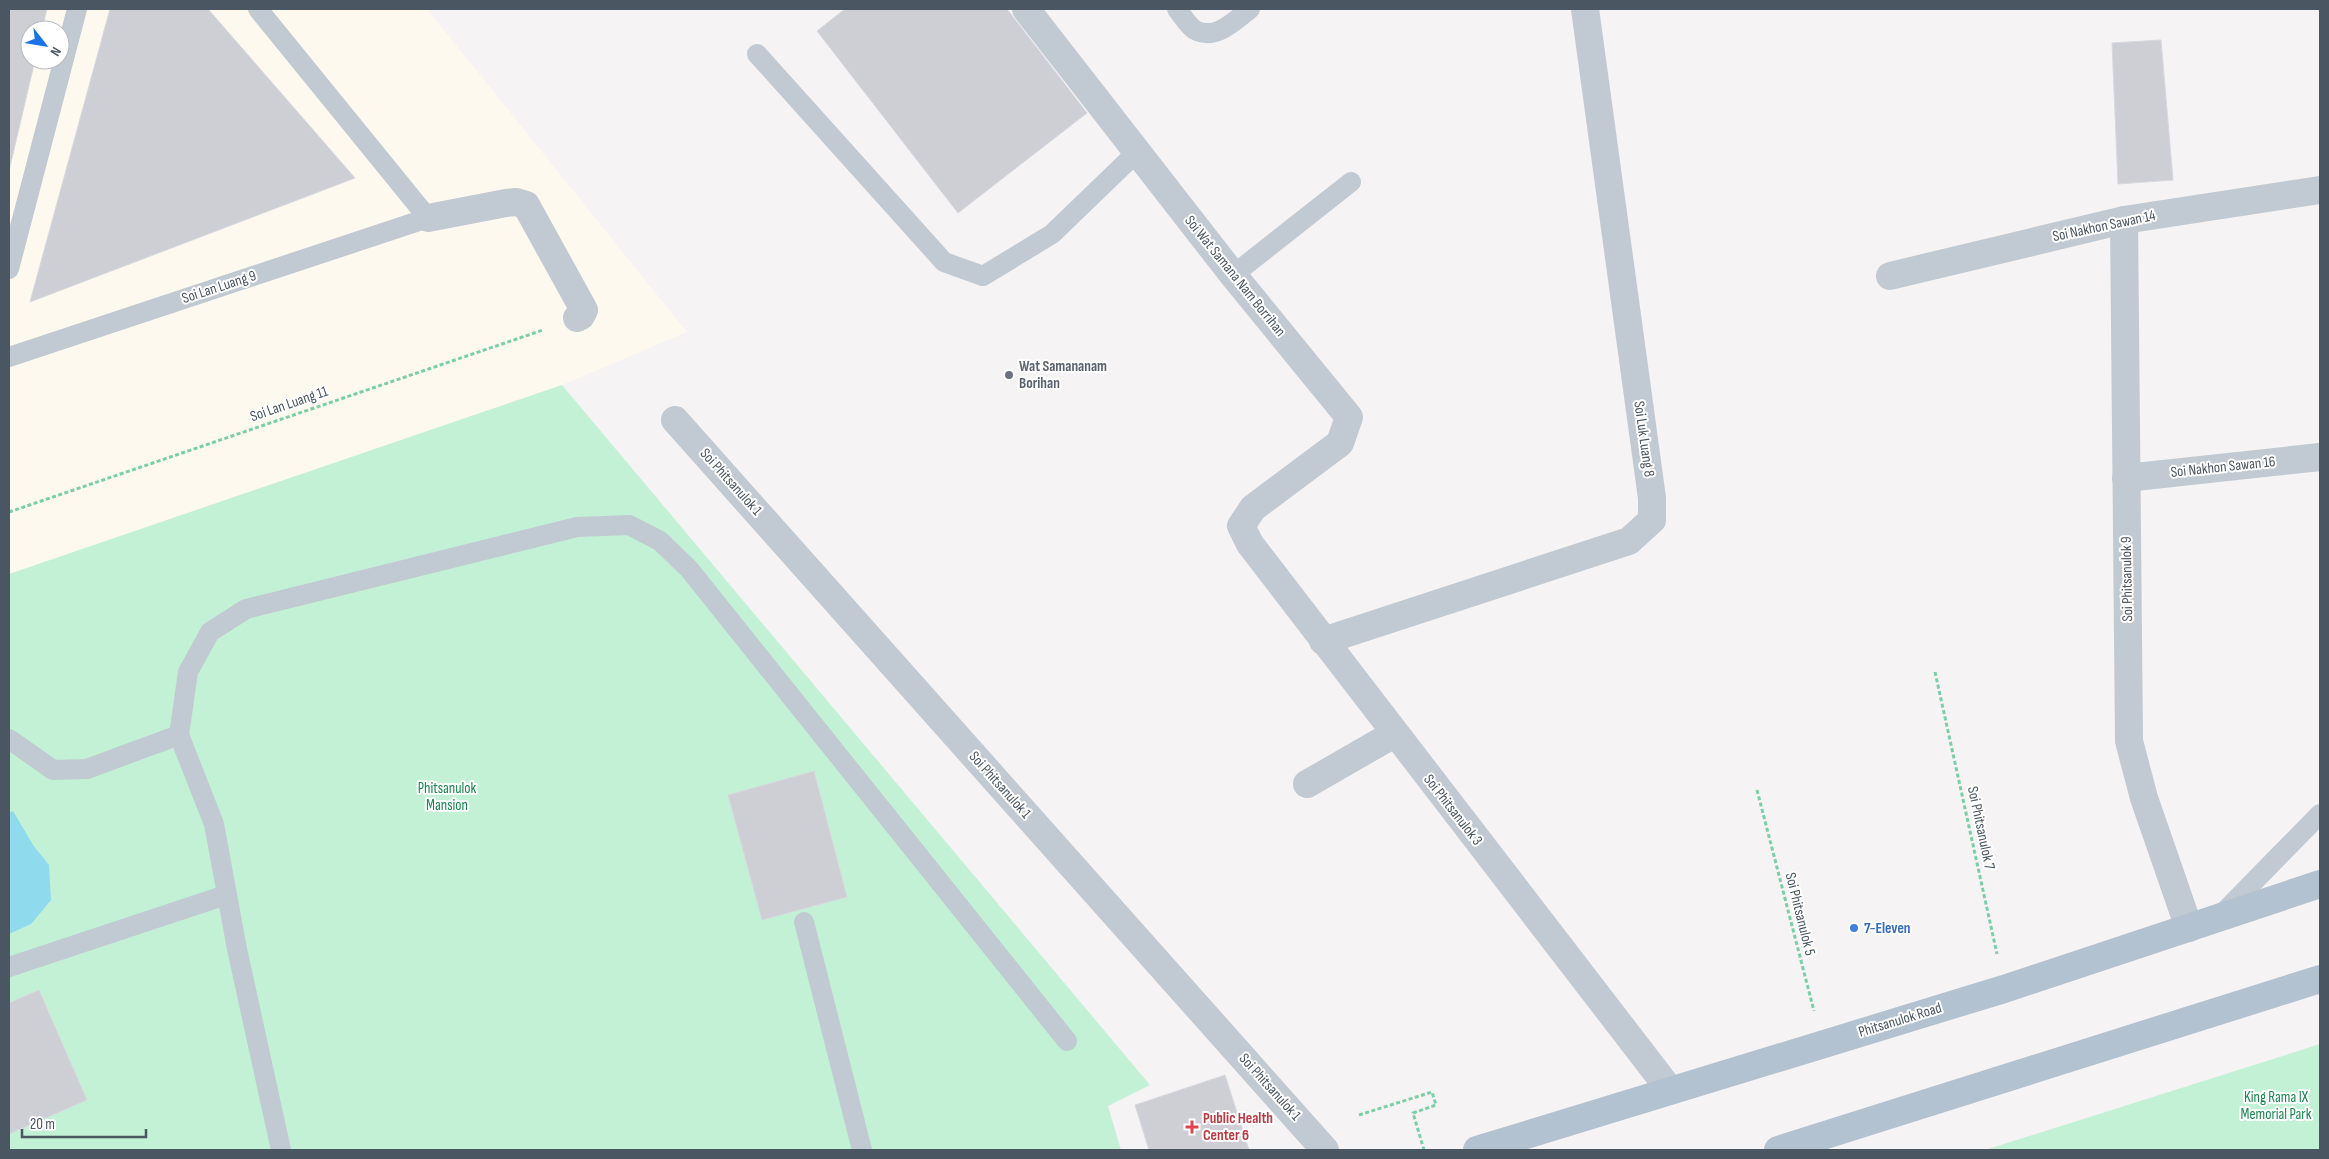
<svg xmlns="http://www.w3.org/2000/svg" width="2329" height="1159" font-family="'Sofia Sans Condensed',sans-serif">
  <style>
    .commercial { fill: #fdf9ef; fill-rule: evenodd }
    .green { fill: #c3f1d5 }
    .water { fill: #90daee }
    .building { fill: #cdcfd5; stroke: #d7d9de }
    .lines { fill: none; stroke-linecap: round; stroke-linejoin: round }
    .path { stroke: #7ad0a6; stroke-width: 3; stroke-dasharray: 4 2.5; stroke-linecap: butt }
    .lane { stroke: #c1cad2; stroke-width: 20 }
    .street { stroke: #c1cad2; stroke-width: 28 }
    .primary { stroke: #b3c2d1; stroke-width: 28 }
    .worship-dot { fill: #6b7280; stroke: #fff; stroke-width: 2 }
    .shop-dot { fill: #3f7fe0; stroke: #fff; stroke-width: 2 }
    .health-dot { fill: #e0444e; stroke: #fff; stroke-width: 2 }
    .labels { text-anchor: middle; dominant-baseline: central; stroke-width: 4; stroke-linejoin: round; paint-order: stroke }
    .street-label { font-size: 15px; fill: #4a5661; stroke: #fff }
    .worship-label { font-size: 15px; font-weight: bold; fill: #5b616d; stroke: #fff; text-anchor: start }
    .park-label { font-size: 15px; fill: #17864f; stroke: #fff }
    .shop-label { font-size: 15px; font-weight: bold; fill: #366cbe; stroke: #fff; text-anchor: start }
    .health-label { font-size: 15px; font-weight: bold; fill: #be3a42; stroke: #fff; text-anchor: start }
  </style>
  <rect width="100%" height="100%" fill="#f5f3f3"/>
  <!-- commercial -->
  <path class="commercial" d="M9,9H427L687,332L562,385L9,574ZM30,30H60V60H30Z"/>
  <!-- green -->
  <g class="green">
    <polygon points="562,385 1150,1085 1108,1106 1121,1150 9,1150 9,574"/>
    <polygon points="2320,1044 2320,1150 1985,1150"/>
  </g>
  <!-- water -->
  <polygon class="water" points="13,811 33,845 49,865 51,900 31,924 9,934 9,813"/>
  <!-- building -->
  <g class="building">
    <polygon points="9,9 47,9 42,30 30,30 30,60 35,60 9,171"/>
    <polygon points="110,9 208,9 355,178 30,302"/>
    <polygon points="845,9 1007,9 1087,113 958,213 817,31"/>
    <polygon points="2161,40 2173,180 2118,184 2112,43"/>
    <polygon points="814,771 847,897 762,920 728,795"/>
    <polygon points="39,990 87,1100 9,1134 9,1003"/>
    <polygon points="1225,1075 1249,1150 1149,1150 1135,1105"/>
  </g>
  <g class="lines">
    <!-- path -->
    <g class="path">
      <polyline points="9,512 543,330"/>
      <polyline points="1935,672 1997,954"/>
      <polyline points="1757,790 1814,1011"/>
      <polyline points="1359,1115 1432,1092 1436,1105 1413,1113 1424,1150"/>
    </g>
    <!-- lane -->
    <g class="lane">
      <path d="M1177,9C1182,15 1188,26 1195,30C1216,41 1234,21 1250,9"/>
      <polyline points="757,54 944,262 983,276 1052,234 1137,152"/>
      <polyline points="9,269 77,9"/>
      <polyline points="1233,275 1351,182"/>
      <polyline points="9,357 428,218 258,9"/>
      <polyline points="179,735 214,824 237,949 281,1150"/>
      <polyline points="9,739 53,770 87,769 179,735 188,672 210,632 246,609 577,527 629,525 660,541 689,569 1067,1041"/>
      <polyline points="2220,916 2320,814"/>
      <polyline points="804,922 862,1150"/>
      <polyline points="9,967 226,895"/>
    </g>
    <!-- street -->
    <g class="street">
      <polyline points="1026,9 1233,275 1349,417 1340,443 1253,508 1241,526 1250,544 1670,1090"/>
      <polyline points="428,218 506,203 516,202 526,205 584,310 581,316 577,318"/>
      <polyline points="2124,220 2129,741 2144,798 2189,928"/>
      <polyline points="1890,276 2124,220 2320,190"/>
      <polyline points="675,420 1325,1150"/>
      <polyline points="2126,478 2320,457"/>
      <polyline points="1323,641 1629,541 1652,520 1652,498 1585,9"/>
      <polyline points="1307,784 1394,734"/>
    </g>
    <!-- primary -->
    <g class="primary">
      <polyline points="1477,1150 2004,989 2320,884"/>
      <polyline points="1778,1150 2320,979"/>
    </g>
  </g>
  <!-- markers -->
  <circle class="worship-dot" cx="1009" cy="375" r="5"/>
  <circle class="shop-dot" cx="1854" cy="928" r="5"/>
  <path class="health-dot" d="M1189.5 1119.5h5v5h5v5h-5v5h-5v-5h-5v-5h5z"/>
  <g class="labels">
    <!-- street labels -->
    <g class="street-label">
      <text transform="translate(2104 226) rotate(-12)">Soi Nakhon Sawan 14</text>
      <text transform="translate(1235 276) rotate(51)">Soi Wat Samana Nam Borrihan</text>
      <text transform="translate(219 287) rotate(-18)">Soi Lan Luang 9</text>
      <text transform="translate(289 404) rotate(-19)">Soi Lan Luang 11</text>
      <text transform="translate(1644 439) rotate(82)">Soi Luk Luang 8</text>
      <text transform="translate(2223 467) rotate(-6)">Soi Nakhon Sawan 16</text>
      <text transform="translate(731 482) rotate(48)">Soi Phitsanulok 1</text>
      <text transform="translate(2127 579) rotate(-91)">Soi Phitsanulok 9</text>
      <text transform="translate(1000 785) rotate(48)">Soi Phitsanulok 1</text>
      <text transform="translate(1453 810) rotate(52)">Soi Phitsanulok 3</text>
      <text transform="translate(1981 828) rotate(78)">Soi Phitsanulok 7</text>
      <text transform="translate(1800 914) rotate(76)">Soi Phitsanulok 5</text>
      <text transform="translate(1900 1020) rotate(-17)">Phitsanulok Road</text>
      <text transform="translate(1270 1087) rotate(48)">Soi Phitsanulok 1</text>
    </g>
    <!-- worship labels -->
    <g class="worship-label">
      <text x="1019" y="366">Wat Samananam<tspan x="1019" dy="17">Borihan</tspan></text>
    </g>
    <!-- park labels -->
    <g class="park-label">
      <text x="447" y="788">Phitsanulok<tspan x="447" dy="17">Mansion</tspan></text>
      <text x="2276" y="1097">King Rama IX<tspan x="2276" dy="17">Memorial Park</tspan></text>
    </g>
    <!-- shop labels -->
    <g class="shop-label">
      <text x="1864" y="928">7-Eleven</text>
    </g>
    <!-- health labels -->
    <g class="health-label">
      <text x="1203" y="1118">Public Health<tspan x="1203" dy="17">Center 6</tspan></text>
    </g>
  </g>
  <!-- border -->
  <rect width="2329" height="1159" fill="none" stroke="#4a5661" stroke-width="20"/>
  <!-- north arrow -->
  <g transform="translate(45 45) rotate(121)"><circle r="24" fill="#ffffff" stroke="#b7bbc0"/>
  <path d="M0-4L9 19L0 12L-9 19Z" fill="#1a73e8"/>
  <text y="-8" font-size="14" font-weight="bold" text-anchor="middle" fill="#4a5661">N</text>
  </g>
  <!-- scale -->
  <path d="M22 1129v8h124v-8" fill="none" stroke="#4a5661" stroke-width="2.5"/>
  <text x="30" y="1129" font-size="15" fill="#4a5661" stroke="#ffffff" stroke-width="4" paint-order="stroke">20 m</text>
</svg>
